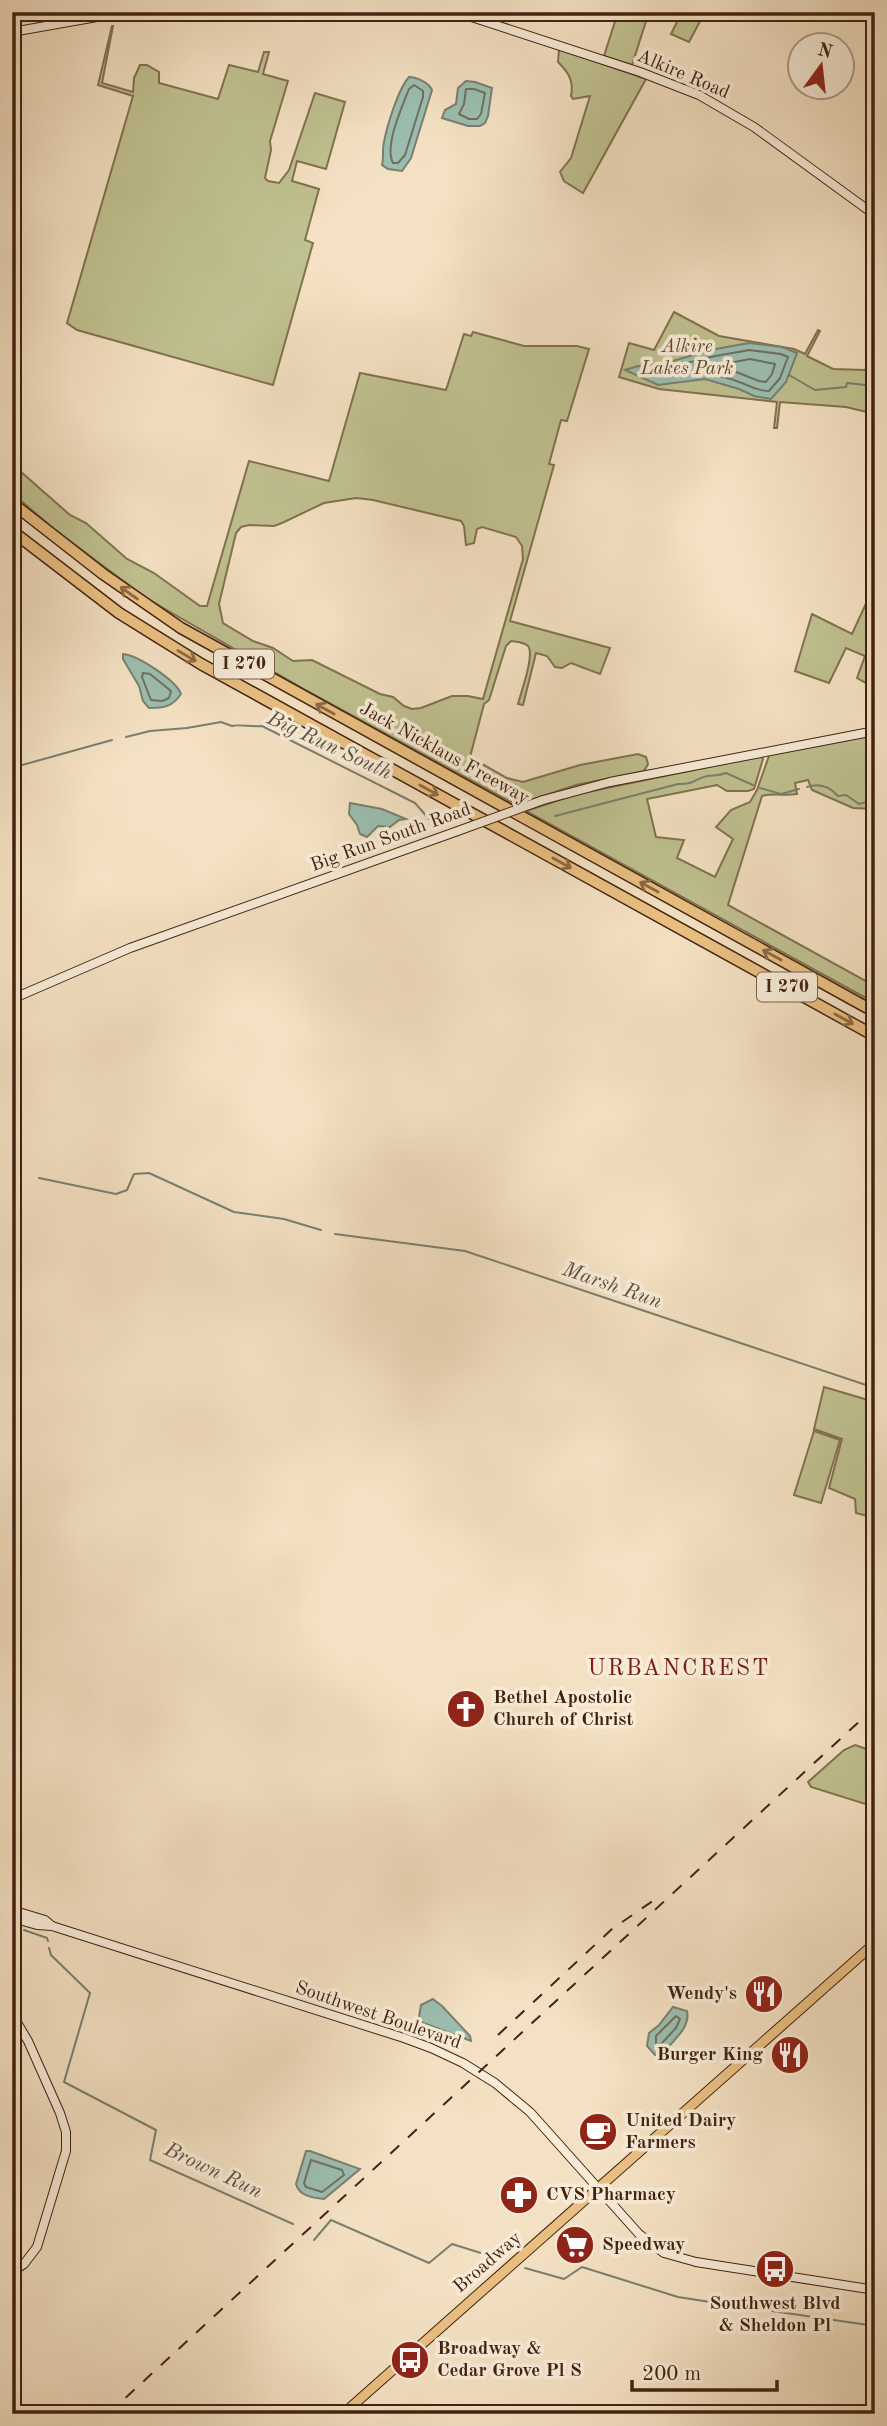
<svg xmlns="http://www.w3.org/2000/svg" width="887" height="2426" font-family="'Old Standard TT',serif">
  <style>
    .green { fill: #c0c190; stroke: #817250; stroke-width: 2; fill-rule: evenodd }
    .water { fill: #9cbeb0; stroke: #788070; stroke-width: 2 }
    .lines { fill: none; stroke-linecap: round; stroke-linejoin: round }
    .shore { stroke: #6f7060; stroke-width: 2 }
    .stream { stroke: #788070; stroke-width: 2 }
    .secondary-casing { stroke: #422211; stroke-width: 10 }
    .primary-casing { stroke: #422211; stroke-width: 11 }
    .highway-casing { stroke: #422211; stroke-width: 13 }
    .secondary { stroke: #f8ecd8; stroke-width: 8 }
    .primary { stroke: #eac082; stroke-width: 9 }
    .highway { stroke: #eac082; stroke-width: 10 }
    .rail { stroke: #422211; stroke-width: 2; stroke-dasharray: 12 12; stroke-linecap: butt }
    .secondary-bridge-casing { stroke: #422211; stroke-width: 10; stroke-linecap: butt }
    .secondary-bridge { stroke: #f8ecd8; stroke-width: 8 }
    .oneway { stroke: #8e6944 }
    .labels { text-anchor: middle; dominant-baseline: central; stroke-width: 7; stroke-linejoin: round; paint-order: stroke }
    .shield { fill: #f8ecd8; stroke: #795f4d; stroke-width: 2 }
    .shield-label { font-size: 18px; font-weight: bold; fill: #422211 }
    .street-label { font-size: 19px; fill: #422211; stroke: #f8ecd8 }
    .park-label { font-size: 19px; font-style: italic; fill: #624a31; stroke: #f8ecd8 }
    .poi-label { font-size: 19px; font-weight: bold; fill: #422211; stroke: #f8ecd8; text-anchor: start }
    .water-label { font-size: 21px; font-style: italic; fill: #5d5141; stroke: #f8ecd8 }
    .quarter-label { font-size: 23px; letter-spacing: 2px; fill: #7a1f14; stroke: #f8ecd8 }
  </style>
  <rect width="100%" height="100%" fill="#f4e1c3"/>
  <filter id="stains"><feTurbulence type="fractalNoise" baseFrequency=".00286" numOctaves="4"/><feColorMatrix values="0 0 0 0 .2 0 0 0 0 .09 0 0 0 0 .02 0 0 0 .5 -.17"/></filter>
  <radialGradient id="worn" r=".72"><stop offset=".6" stop-color="#630" stop-opacity="0"/><stop offset="1" stop-color="#630" stop-opacity=".3"/></radialGradient>
  <!-- green -->
  <g class="green">
    <polygon points="618,12 649,12 632,65 604,56"/>
    <polygon points="670,12 705,12 689,42 671,34 680,16"/>
    <polygon points="112,26 113,26 102,83 133,92 134,78 140,65 147,65 159,72 159,83 218,99 229,65 258,72 264,52 269,52 263,74 288,81 270,141 271,150 265,178 268,181 279,183 289,170 315,93 345,102 326,169 297,161 292,181 319,189 305,240 313,243 273,385 77,330 67,323 133,96 98,85"/>
    <path d="M559,49L646,79L583,193L564,181L560,172L571,158L590,96L573,99L571,96C574,81 569,73 558,62Z"/>
    <polygon points="674,312 719,336 794,349 805,354 818,330 820,331 807,356 833,369 865,370 875,353 875,414 846,407 780,402 777,428 774,428 777,402 659,389 619,377 629,343 654,350"/>
    <path d="M473,332L524,346H577L589,349L567,421L561,420L549,464L554,465L510,621L610,648L600,674L571,663L562,668L555,667L547,656L536,653L523,705L518,704C521,692 535,655 528,646C524,642 517,642 511,641L506,646L489,700L484,704L470,757L507,778L523,782L580,765L638,754L646,757L648,764L644,771L576,785L516,805L309,692L146,598L54,529L12,493V464L70,515L86,523L127,559L154,573L200,606H207L249,461L329,481L360,373L446,390L464,334L471,336ZM356,498L373,500L461,521L464,526L466,545L474,543L477,529L482,527L516,537L522,546L523,559L483,699L468,696H452L421,708L412,709L404,706L393,697L380,694L312,660L293,661L273,648L253,641L223,623L219,604L236,533L241,527L249,525L274,526L282,523L324,503Z"/>
    <polygon points="875,584 875,688 857,678 865,656 846,648 829,683 795,671 812,614 852,634"/>
    <path d="M875,733V809L853,808L812,790L808,780L795,783L797,794C785,796 774,793 762,796L728,905L875,986V1003L526,811L578,794L761,756L763,759L754,789L748,791H727L717,785L647,799L656,837L684,840L677,858L715,877L733,839L716,827L731,810L750,802L757,790L770,753Z"/>
    <polygon points="824,1387 875,1402 875,1518 856,1513 855,1499 829,1488 842,1439 814,1429"/>
    <polygon points="814,1431 840,1440 821,1503 794,1495"/>
    <polygon points="855,1745 875,1752 875,1807 811,1787 808,1782 844,1750"/>
  </g>
  <!-- water -->
  <g class="water">
    <path d="M409,77C417,77 429,83 432,90L411,158L402,171L388,169L382,165C384,157 382,150 384,142C387,126 398,89 409,77Z"/>
    <polygon points="466,81 475,82 492,88 488,116 485,123 480,126 468,126 442,118 445,110 456,104 458,88"/>
    <polygon points="749,343 782,347 797,353 786,382 771,399 754,396 739,389 705,379 658,385 625,370 638,366 662,367 673,361 710,350"/>
    <path d="M123,654C137,655 176,680 181,694C172,707 164,708 149,708L143,701L139,686L123,659Z"/>
    <polygon points="350,803 382,809 406,819 399,820 390,827 378,826 367,837 360,834 357,825 349,814"/>
    <polygon points="433,1999 442,2006 470,2036 471,2041 421,2022 419,2017 421,2005"/>
    <path d="M673,2007L687,2011C691,2029 671,2041 662,2055H655L647,2046L649,2033L659,2025Z"/>
    <path d="M306,2151H310L360,2169L324,2199C313,2198 299,2196 296,2184Z"/>
  </g>
  <g class="lines">
    <!-- shore -->
    <g class="shore">
      <path d="M414,85L423,91V97L405,155L398,163H393C384,146 402,107 409,89Z"/>
      <polygon points="466,89 474,89 485,93 481,114 477,119 469,119 459,114 464,104"/>
      <path d="M749,350L781,354L788,357L780,378L769,391C759,391 752,387 742,383C720,374 699,371 675,376L672,373C679,359 732,354 749,350Z"/>
      <polygon points="750,359 775,364 772,374 766,382 759,381 726,368 729,363"/>
      <polygon points="143,673 150,674 171,691 169,698 162,701 151,700 142,677"/>
      <polygon points="676,2016 680,2019 676,2028 661,2044 656,2044 656,2036"/>
      <polygon points="311,2160 342,2170 344,2175 322,2192 306,2187 304,2183"/>
    </g>
    <!-- stream -->
    <g class="stream">
      <polyline points="789,375 815,390 846,387 847,383 875,386"/>
      <path d="M126,737L150,731L187,728L221,722L232,726C237,724 253,727 262,726L415,803L429,819"/>
      <polyline points="12,771 15,767 112,740"/>
      <path d="M807,787C819,783 830,787 838,796L846,795L859,804L870,801L875,805"/>
      <polyline points="760,788 781,794 799,789"/>
      <path d="M555,816L678,784C694,785 696,778 707,776C715,775 719,776 726,773L753,785"/>
      <polyline points="39,1178 116,1194 127,1190 134,1174 149,1173 234,1212 284,1219 321,1230"/>
      <polyline points="335,1234 465,1251 875,1388"/>
      <polyline points="12,1927 16,1928"/>
      <polyline points="24,1930 47,1938 48,1941"/>
      <polyline points="49,1948 51,1955 90,1993 64,2082 156,2130 150,2160 293,2224"/>
      <polyline points="314,2240 331,2220 429,2263 452,2244 497,2258"/>
      <polyline points="525,2268 564,2279 582,2267 678,2297 742,2307"/>
      <polyline points="759,2309 875,2326"/>
    </g>
    <!-- secondary casing -->
    <g class="secondary-casing">
      <g id="secondary">
        <polyline points="456,12 640,72 699,95 754,127 875,215"/>
        <polyline points="12,32 125,12"/>
        <polyline points="543,800 610,782 875,731"/>
        <polyline points="12,999 130,948 455,832"/>
        <polyline points="12,1910 45,1920 52,1926"/>
        <polyline points="12,1918 37,1925 52,1926 404,2038 431,2048 463,2063 495,2083 530,2112 639,2234 664,2253 696,2262 875,2290"/>
        <polyline points="12,2014 28,2041 60,2113 66,2132 66,2151 37,2247 24,2264 12,2272"/>
      </g>
    </g>
    <!-- primary casing -->
    <g class="primary-casing">
      <polyline id="primary" points="343,2414 875,1943"/>
    </g>
    <!-- highway casing -->
    <g class="highway-casing">
      <g id="highway">
        <polyline points="12,503 103,574 181,628 875,1012"/>
        <polyline points="12,531 119,613 201,664 875,1036"/>
      </g>
    </g>
    <!-- secondary -->
    <use href="#secondary" class="secondary"/>
    <!-- primary -->
    <use href="#primary" class="primary"/>
    <!-- highway -->
    <use href="#highway" class="highway"/>
    <!-- rail -->
    <g class="rail">
      <polyline points="498,2035 612,1929 660,1896"/>
      <polyline points="108,2414 875,1707"/>
    </g>
    <!-- secondary-bridge casing -->
    <g class="secondary-bridge-casing">
      <polyline id="secondary-bridge" points="455,832 543,800"/>
    </g>
    <!-- secondary-bridge -->
    <use href="#secondary-bridge" class="secondary-bridge"/>
  </g>
  <!-- one-way arrows -->
  <defs><path id="oneway-shaft" d="M-6 0H5M1.5-3L5.5 0L1.5 3" fill="none" stroke-width="1.6" stroke-linecap="round" stroke-linejoin="round" transform="scale(1.75)"/></defs>
  <g class="oneway">
    <use href="#oneway-shaft" transform="translate(129 593) rotate(-145)"/>
    <use href="#oneway-shaft" transform="translate(187 656) rotate(31)"/>
    <use href="#oneway-shaft" transform="translate(325 709) rotate(-151)"/>
    <use href="#oneway-shaft" transform="translate(429 790) rotate(29)"/>
    <use href="#oneway-shaft" transform="translate(562 863) rotate(29)"/>
    <use href="#oneway-shaft" transform="translate(649 887) rotate(-151)"/>
    <use href="#oneway-shaft" transform="translate(772 955) rotate(-151)"/>
    <use href="#oneway-shaft" transform="translate(844 1019) rotate(29)"/>
  </g>
  <!-- icons -->
  <defs>
    <g id="church-disc" transform="scale(2.0125)"><circle r="9.5" fill="#8f2418" stroke="#f8ecd8"/><path d="M-1.2-6h2.4v3.5h3.3v2.4h-3.3V6h-2.4V-.1h-3.3v-2.4h3.3Z" fill="#fff"/></g>
    <g id="restaurant-disc" transform="scale(2.0125)"><circle r="9.5" fill="#8f2418" stroke="#f8ecd8"/><path d="M-5-6h1v4h1v-4h1v4h1v-4h1v5L-1.5 .5V6h-2V.5L-5-1ZM5-6V6H3V1.5H1.5Q1.5-4 5-6Z" fill="#fff"/></g>
    <g id="cafe-disc" transform="scale(2.0125)"><circle r="9.5" fill="#8f2418" stroke="#f8ecd8"/><path d="M-5.5-4.5H6V0H3Q3 3.5 0 3.5H-2.5Q-5.5 3.5-5.5 0ZM3-3.2v2h1.7v-2ZM-6 4.5H4V6H-6Z" fill="#fff"/></g>
    <g id="pharmacy-disc" transform="scale(2.0125)"><circle r="9.5" fill="#8f2418" stroke="#f8ecd8"/><path d="M-2-6h4v4h4v4h-4v4h-4v-4h-4v-4h4Z" fill="#fff"/></g>
    <g id="supermarket-disc" transform="scale(2.0125)"><circle r="9.5" fill="#8f2418" stroke="#f8ecd8"/><path d="M-6-5.5h2.5l.6 2H6L4.5 2H-2.5L-4.4-4H-6ZM-1.5 3.2a1.3 1.3 0 1 0 .1 0ZM3 3.2a1.3 1.3 0 1 0 .1 0Z" fill="#fff"/></g>
    <g id="bus-disc" transform="scale(2.0125)"><circle r="9.5" fill="#8f2418" stroke="#f8ecd8"/><path d="M-5-6H5V4H4V6H2V4H-2V6H-4V4H-5ZM-3.5-4V0h7V-4ZM-3.5 1.2v1.5H-2V1.2ZM2 1.2v1.5H3.5V1.2Z" fill="#fff"/></g>
  </defs>
  <g fill-rule="evenodd">
    <use href="#church-disc" x="466" y="1709"/>
    <use href="#restaurant-disc" x="764" y="1994"/>
    <use href="#restaurant-disc" x="790" y="2055"/>
    <use href="#cafe-disc" x="598" y="2132"/>
    <use href="#pharmacy-disc" x="519" y="2195"/>
    <use href="#supermarket-disc" x="575" y="2245"/>
    <use href="#bus-disc" x="775" y="2269"/>
    <use href="#bus-disc" x="410" y="2360"/>
  </g>
  <g class="labels">
    <!-- shield labels -->
    <g class="shield">
      <rect x="214" y="649.5" width="60" height="29" rx="5"/>
      <rect x="757" y="972.5" width="60" height="29" rx="5"/>
    </g>
    <g class="shield-label">
      <text x="244" y="664">I 270</text>
      <text x="787" y="987">I 270</text>
    </g>
    <!-- street labels -->
    <g class="street-label">
      <text transform="translate(683 75) rotate(23)">Alkire Road</text>
      <text transform="translate(444 754) rotate(29)">Jack Nicklaus Freeway</text>
      <text transform="translate(391 838) rotate(-20)">Big Run South Road</text>
      <text transform="translate(378 2016) rotate(19)">Southwest Boulevard</text>
      <text transform="translate(488 2263) rotate(-41)">Broadway</text>
    </g>
    <!-- park labels -->
    <g class="park-label">
      <text x="687" y="347">Alkire<tspan x="687" dy="22">Lakes Park</tspan></text>
    </g>
    <!-- poi labels -->
    <g class="poi-label">
      <text x="493" y="1698">Bethel Apostolic<tspan x="493" dy="22">Church of Christ</tspan></text>
      <text x="737" y="1994" text-anchor="end">Wendy's</text>
      <text x="763" y="2055" text-anchor="end">Burger King</text>
      <text x="625" y="2121">United Dairy<tspan x="625" dy="22">Farmers</tspan></text>
      <text x="546" y="2195">CVS Pharmacy</text>
      <text x="602" y="2245">Speedway</text>
      <text x="775" y="2304" text-anchor="middle">Southwest Blvd<tspan x="775" dy="22">&amp; Sheldon Pl</tspan></text>
      <text x="437" y="2349">Broadway &amp;<tspan x="437" dy="22">Cedar Grove Pl S</tspan></text>
    </g>
    <!-- water labels -->
    <g class="water-label">
      <text transform="translate(329 746) rotate(25)">Big Run South</text>
      <text transform="translate(612 1286) rotate(19)">Marsh Run</text>
      <text transform="translate(213 2171) rotate(25)">Brown Run</text>
    </g>
    <!-- quarter labels -->
    <g class="quarter-label">
      <text x="679" y="1668">URBANCREST</text>
    </g>
  </g>
  <!-- margin -->
  <rect width="887" height="2426" fill="none" stroke="#f4e1c3" stroke-width="42"/>
  <rect x="14" y="14" width="859" height="2398" fill="none" stroke="#422211" stroke-width="3.5"/>
  <rect x="21" y="21" width="845" height="2384" fill="none" stroke="#422211" stroke-width="2"/>
  <!-- north arrow -->
  <g transform="translate(821 66) rotate(15)"><circle r="33" fill="#f8ecd8" stroke="#af9b88" stroke-width="2"/>
  <path d="M0-5L12 26L0 18L-12 26Z" fill="#8f2418"/>
  <text y="-10" font-size="19" font-weight="bold" text-anchor="middle" fill="#422211">N</text>
  </g>
  <!-- scale -->
  <path d="M632 2380v10h145v-10" fill="none" stroke="#422211" stroke-width="3.5"/>
  <text x="642" y="2380" font-size="21" fill="#422211" stroke="#f8ecd8" stroke-width="5" paint-order="stroke">200 m</text>
  <rect width="100%" height="100%" filter="url(#stains)"/>
  <rect width="100%" height="100%" fill="url(#worn)"/>
</svg>
